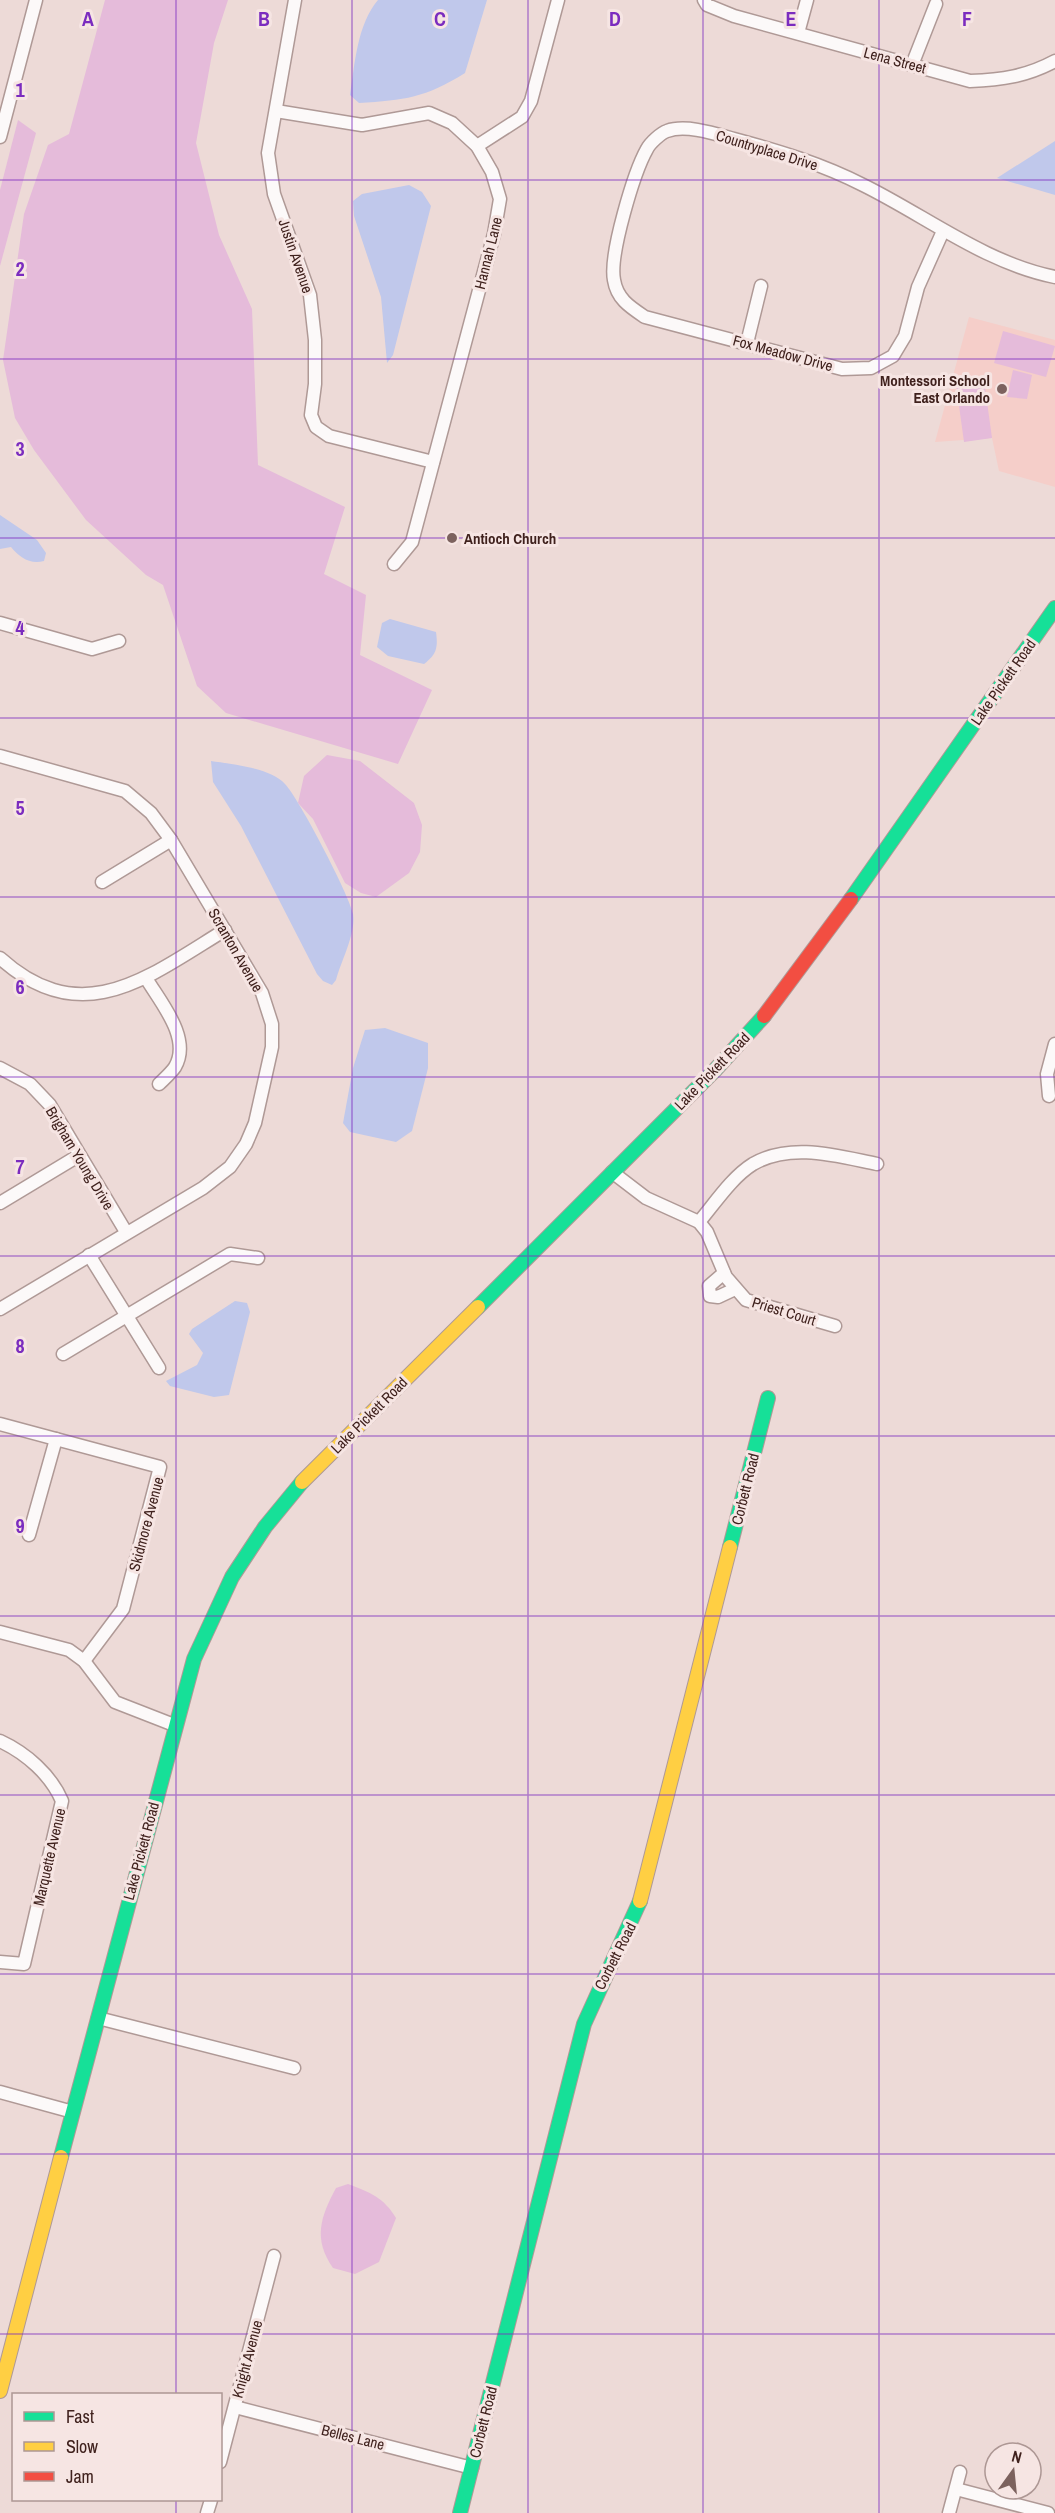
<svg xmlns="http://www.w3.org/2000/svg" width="1055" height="2513" font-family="'Archivo Narrow',sans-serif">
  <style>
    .built { fill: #f5cec9 }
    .green { fill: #e5bbda }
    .water { fill: #c0c8eb }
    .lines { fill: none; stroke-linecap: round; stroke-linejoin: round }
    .street-casing { stroke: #af9996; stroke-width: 15 }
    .fast-casing { stroke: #af9996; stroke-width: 16 }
    .slow-casing { stroke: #af9996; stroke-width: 16 }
    .jam-casing { stroke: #af9996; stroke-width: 16 }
    .street { stroke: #fcf9f9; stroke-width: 12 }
    .fast { stroke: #16e098; stroke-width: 14 }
    .slow { stroke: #ffcf43; stroke-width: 14 }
    .jam { stroke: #f24e42; stroke-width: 14 }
    .grid { fill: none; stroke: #7b2cbf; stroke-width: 1.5; stroke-opacity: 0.55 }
    .poi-dot { fill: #7c625e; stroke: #f6e5e3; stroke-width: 2 }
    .labels { text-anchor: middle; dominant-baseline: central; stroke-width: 6; stroke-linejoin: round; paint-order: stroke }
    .street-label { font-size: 15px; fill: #3f211d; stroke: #f6e5e3 }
    .poi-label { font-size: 15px; font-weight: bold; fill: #3f211d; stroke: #f6e5e3; text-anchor: end }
    .grid-label { font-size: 20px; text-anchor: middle; font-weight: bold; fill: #7b2cbf; stroke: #f6e5e3; stroke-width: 6; stroke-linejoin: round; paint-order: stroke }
  </style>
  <rect width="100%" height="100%" fill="#eddad7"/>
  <!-- built -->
  <polygon class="built" points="969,317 1055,340 1055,487 999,471 992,438 935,442"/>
  <!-- green -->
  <g class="green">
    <polygon points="105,0 228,0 214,43 196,143 219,235 252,309 258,465 345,507 324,574 366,595 360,655 432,690 398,764 226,713 197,686 163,585 146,575 86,520 34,450 15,418 3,360 24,214 48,145 69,134"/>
    <polygon points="18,120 36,133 0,266 0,190"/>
    <polygon points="1003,331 1055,346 1046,377 994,363"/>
    <polygon points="1013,370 1032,375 1027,399 1007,397"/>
    <polygon points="984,380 992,438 964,442 956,384"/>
    <polygon points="327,755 360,761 414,803 422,825 420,852 409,873 376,897 361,893 345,883 313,819 298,803 304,776"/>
    <path d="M348,2184C370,2192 384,2198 396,2218L379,2262L355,2274L333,2268C313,2239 320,2218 336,2188Z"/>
  </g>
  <!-- water -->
  <g class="water">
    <path d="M378,0H487L465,73C425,98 405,100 359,103L350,95C355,63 357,25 378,0Z"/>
    <polygon points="1055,141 1055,195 997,178"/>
    <polygon points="409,185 422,192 431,206 393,355 387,363 381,297 354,216 353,201 362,194"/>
    <path d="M0,515L37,540L46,553L44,561C30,565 19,557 11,547L0,549Z"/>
    <path d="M390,619L436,632C438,647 437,654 424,664L388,656L377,647L382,623Z"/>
    <path d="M211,761C231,764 271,768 285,784C298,797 350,896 353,914C356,934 341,961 336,980L332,985L323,981L317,974L241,826L213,782Z"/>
    <polygon points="385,1028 428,1043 428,1068 412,1131 396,1142 350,1132 343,1123 353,1068 365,1030"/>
    <polygon points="235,1301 247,1303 250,1312 229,1395 214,1397 170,1386 166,1381 197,1365 203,1353 189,1334 192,1329"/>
  </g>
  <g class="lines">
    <!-- street casing -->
    <g class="street-casing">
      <g id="street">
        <polyline points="295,0 268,153 274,194 310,295 315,340 315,384 311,415 316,427 329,436 433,462"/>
        <path d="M704,0L707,5L734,16L970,81C1002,80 1027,76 1055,61"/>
        <polyline points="798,33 807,0"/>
        <polyline points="912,65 936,4"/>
        <polyline points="276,111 362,125 429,113 452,123 477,146 492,172 500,199 494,234 412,542 394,564"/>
        <polyline points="0,137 36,0"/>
        <polyline points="477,146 522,117 531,101 558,0"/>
        <path d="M943,231L918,287L905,336L893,356L871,368L842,369L645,317C630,307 617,299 614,280C609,255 634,172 647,149C650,143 661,133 667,131C686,124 716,134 734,139C779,151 822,164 863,185C926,216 985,263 1055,277"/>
        <polyline points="747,343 761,286"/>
        <polyline points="0,623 92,649 119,641"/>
        <polyline points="0,756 125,791 151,813 171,840 262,993 272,1024 272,1047 255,1123 246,1144 230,1167 203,1188 0,1309"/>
        <polyline points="102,882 171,840"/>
        <path d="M0,958C82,1032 148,977 225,930"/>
        <path d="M146,978C160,1002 192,1038 175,1067C171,1073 164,1079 159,1084"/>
        <polyline points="0,1068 30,1084 50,1105 126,1232"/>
        <polyline points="1049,1096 1047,1074 1055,1044"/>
        <polyline points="612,1172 646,1198 699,1222 707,1232 726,1277 746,1300 835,1326"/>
        <polyline points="0,1203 78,1156"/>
        <path d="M699,1222C715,1203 732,1177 753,1164C791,1142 837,1156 877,1164"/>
        <polyline points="89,1255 159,1368"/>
        <polyline points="724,1273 709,1286 710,1296 718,1297 735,1289"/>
        <polyline points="63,1354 230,1254 258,1258"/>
        <polyline points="0,1424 160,1467 123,1609 84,1661"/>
        <polyline points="29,1535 56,1439"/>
        <polyline points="0,1632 69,1650 84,1661 115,1702 174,1725"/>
        <path d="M0,1741C26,1753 51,1775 62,1801L24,1964L0,1962"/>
        <polyline points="98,2018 294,2068"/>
        <polyline points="0,2092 73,2112"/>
        <polyline points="235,2407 472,2468"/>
        <polyline points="220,2462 274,2256"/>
        <polyline points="956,2489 1048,2513"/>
        <polyline points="207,2513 211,2500"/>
        <polyline points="949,2513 960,2472"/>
      </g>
    </g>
    <!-- fast casing -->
    <g class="fast-casing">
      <g id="fast">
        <polyline points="851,899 1055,608"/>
        <polyline points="478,1307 715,1070 764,1016"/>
        <polyline points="730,1547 768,1398"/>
        <polyline points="61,2157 194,1659 232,1577 265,1527 302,1482"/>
        <polyline points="460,2513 584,2024 640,1901"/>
      </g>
    </g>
    <!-- slow casing -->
    <g class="slow-casing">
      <g id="slow">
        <polyline points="302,1482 478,1307"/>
        <polyline points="640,1901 730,1547"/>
        <polyline points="0,2391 61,2157"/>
      </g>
    </g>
    <!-- jam casing -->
    <g class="jam-casing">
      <polyline id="jam" points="764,1016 851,899"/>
    </g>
    <!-- street -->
    <use href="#street" class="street"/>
    <!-- fast -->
    <use href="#fast" class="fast"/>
    <!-- slow -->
    <use href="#slow" class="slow"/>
    <!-- jam -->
    <use href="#jam" class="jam"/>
  </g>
  <!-- grid -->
  <path class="grid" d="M176,0V2394M352,0V2513M528,0V2513M703,0V2513M879,0V2513M0,180H1055M0,359H1055M0,538H1055M0,718H1055M0,897H1055M0,1077H1055M0,1256H1055M0,1436H1055M0,1616H1055M0,1795H1055M0,1974H1055M0,2154H1055M0,2334H1055M176,2500V2513"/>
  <!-- markers -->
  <g class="poi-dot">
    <circle cx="1002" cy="389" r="6"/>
    <circle cx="452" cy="538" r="6"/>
  </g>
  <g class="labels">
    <!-- street labels -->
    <g class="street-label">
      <text transform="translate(895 60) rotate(15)">Lena Street</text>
      <text transform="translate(767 150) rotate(17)">Countryplace Drive</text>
      <text transform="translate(488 253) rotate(-76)">Hannah Lane</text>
      <text transform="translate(296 256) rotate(71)">Justin Avenue</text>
      <text transform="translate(783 353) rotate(15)">Fox Meadow Drive</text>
      <text transform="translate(1003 682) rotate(-55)">Lake Pickett Road</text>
      <text transform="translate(236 950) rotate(60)">Scranton Avenue</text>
      <text transform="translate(712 1071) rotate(-46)">Lake Pickett Road</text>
      <text transform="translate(80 1158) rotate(59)">Brigham Young Drive</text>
      <text transform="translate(784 1311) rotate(17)">Priest Court</text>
      <text transform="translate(369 1415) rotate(-45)">Lake Pickett Road</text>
      <text transform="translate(745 1489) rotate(-76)">Corbett Road</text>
      <text transform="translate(146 1524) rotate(-75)">Skidmore Avenue</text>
      <text transform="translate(141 1851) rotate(-75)">Lake Pickett Road</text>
      <text transform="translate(49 1857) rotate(-77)">Marquette Avenue</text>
      <text transform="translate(615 1956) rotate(-63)">Corbett Road</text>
      <text transform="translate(247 2359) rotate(-75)">Knight Avenue</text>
      <text transform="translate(483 2422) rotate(-76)">Corbett Road</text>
      <text transform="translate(353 2437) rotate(14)">Belles Lane</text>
    </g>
    <!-- poi labels -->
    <g class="poi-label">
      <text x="990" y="380">Montessori School<tspan x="990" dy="17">East Orlando</tspan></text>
      <text x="464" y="538" text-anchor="start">Antioch Church</text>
    </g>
  </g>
  <g class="grid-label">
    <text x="88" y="26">A</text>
    <text x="264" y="26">B</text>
    <text x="440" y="26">C</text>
    <text x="615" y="26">D</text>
    <text x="791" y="26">E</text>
    <text x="967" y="26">F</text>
    <text x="20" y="97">1</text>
    <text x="20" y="276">2</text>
    <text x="20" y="456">3</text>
    <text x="20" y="635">4</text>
    <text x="20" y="815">5</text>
    <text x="20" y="994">6</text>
    <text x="20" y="1174">7</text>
    <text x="20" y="1353">8</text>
    <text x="20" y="1533">9</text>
  </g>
  <!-- legend -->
  <rect x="12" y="2393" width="210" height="108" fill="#f6e5e3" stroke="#ad9794" stroke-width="1.5"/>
  <rect x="24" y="2412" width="30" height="9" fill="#16e098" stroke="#ad9794" stroke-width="1.5"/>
  <text x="66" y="2423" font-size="18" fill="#3f211d">Fast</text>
  <rect x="24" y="2442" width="30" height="9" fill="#ffcf43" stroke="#ad9794" stroke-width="1.5"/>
  <text x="66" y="2453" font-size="18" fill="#3f211d">Slow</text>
  <rect x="24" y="2472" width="30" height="9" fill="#f24e42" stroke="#ad9794" stroke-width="1.5"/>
  <text x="66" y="2483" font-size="18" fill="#3f211d">Jam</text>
  <!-- north arrow -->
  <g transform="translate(1013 2471) rotate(15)"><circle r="28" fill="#f6e5e3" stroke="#ad9794" stroke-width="1.5"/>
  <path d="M0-4.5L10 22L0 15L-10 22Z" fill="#7c625e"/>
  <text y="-9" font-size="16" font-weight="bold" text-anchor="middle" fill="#3f211d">N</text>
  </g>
</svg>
